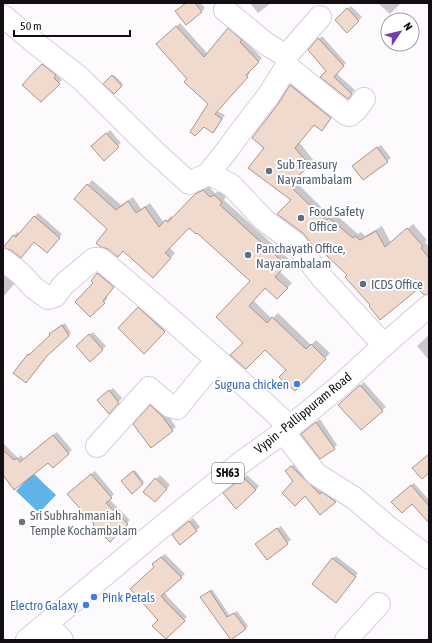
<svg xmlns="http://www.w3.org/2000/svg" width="432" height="643" font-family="'Asap Condensed',sans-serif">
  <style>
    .water { fill: #60b3e7 }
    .shadow { fill: #0003 }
    .building { fill: #f0d9cd; stroke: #aa9589 }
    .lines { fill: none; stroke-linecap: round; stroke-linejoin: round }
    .minor-casing { stroke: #d9cbdf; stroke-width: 24 }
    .major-casing { stroke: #d9cbdf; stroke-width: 24 }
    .minor { stroke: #fff; stroke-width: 22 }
    .major { stroke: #fff; stroke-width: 22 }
    .service-dot { fill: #5c6f8a; stroke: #fff; stroke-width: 1.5 }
    .shop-dot { fill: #3f7fe0; stroke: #fff; stroke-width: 1.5 }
    .worship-dot { fill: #6b7280; stroke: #fff; stroke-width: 1.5 }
    .labels { text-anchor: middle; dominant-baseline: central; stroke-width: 4; stroke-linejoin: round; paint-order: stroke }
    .shield { fill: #fff; stroke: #59565a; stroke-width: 1 }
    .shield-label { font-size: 12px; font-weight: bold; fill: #120e14 }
    .service-label { font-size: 13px; fill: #4e5e75; stroke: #fff; text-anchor: start }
    .shop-label { font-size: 13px; fill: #366cbe; stroke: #fff; text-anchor: end }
    .street-label { font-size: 13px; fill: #120e14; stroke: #fff }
    .worship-label { font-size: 13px; fill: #5b616d; stroke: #fff; text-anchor: start }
  </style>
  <rect width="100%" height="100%" fill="#fdfafe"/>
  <!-- water -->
  <polygon class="water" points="33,473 56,495 39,513 16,491"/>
  <!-- shadow -->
  <g class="shadow">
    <polygon points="186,3 201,3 205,8 201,12"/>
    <polygon points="250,3 271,3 258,13"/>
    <polygon points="378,3 401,3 390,14"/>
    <polygon points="351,6 362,17 347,32 336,20"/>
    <polygon points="180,23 208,54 232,26 242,38 262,58 249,71 250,73 217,111 225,115 217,128 213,131 209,104 188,79 161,41"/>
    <polygon points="322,36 346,63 336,73 355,90 351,95 309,50"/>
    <polygon points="46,61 59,71 56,74 62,80 41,101 32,75"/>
    <polygon points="114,75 123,84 114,92 105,84"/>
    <polygon points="296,80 335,112 326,125 321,130 314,124 299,142 314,161 293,179 331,217 335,214 358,234 361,232 365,236 382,226 391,243 413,224 427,240 425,242 429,247 429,289 418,287 371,305 348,275 293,200 265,147 279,104 291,85"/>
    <polygon points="110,130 121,143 104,159 96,143"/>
    <polygon points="381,145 391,158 387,161 357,162"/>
    <polygon points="92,180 121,205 133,197 141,209 150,203 164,223 171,216 173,217 201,189 208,186 215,193 220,191 226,197 224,200 290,260 279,271 292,283 282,293 265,287 253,300 272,319 278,313 311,345 316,340 330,353 295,390 287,370 265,349 244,343 251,281 197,232 189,226 169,247 175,253 158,272 109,229 88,185"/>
    <polygon points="38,213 62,234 50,249 34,241 21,257 14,236 17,232 20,234"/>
    <polygon points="3,270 17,281 3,297"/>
    <polygon points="101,270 117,283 106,297 108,298 90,316 95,283 92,281"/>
    <polygon points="144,303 170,326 144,352 120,328"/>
    <polygon points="65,323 71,333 49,354 14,373 31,352 32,353 51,335 50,334 53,331"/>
    <polygon points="93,332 106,346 90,361 77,346"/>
    <polygon points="429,335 429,360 417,346"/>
    <polygon points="364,382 386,407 382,410 343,401"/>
    <polygon points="113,388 122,398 109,413 102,397"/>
    <polygon points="154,403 166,412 176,427 151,446 151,406"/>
    <polygon points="320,419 337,445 334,448 306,431"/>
    <polygon points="57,432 72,450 53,467 49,462 3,473 3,443 18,458 21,455 24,459"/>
    <polygon points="295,463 338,498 320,514 286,471"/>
    <polygon points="135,470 144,482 132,492 122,481"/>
    <polygon points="95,471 114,494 109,499 130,520 110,540 95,524 72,491"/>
    <polygon points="160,475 170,485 159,497 145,491"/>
    <polygon points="247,475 259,486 256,490 228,490"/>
    <polygon points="414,483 429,500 429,521 412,503 395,499"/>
    <polygon points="193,518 200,527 180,544 176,532"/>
    <polygon points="281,526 291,540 267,559 260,541"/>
    <polygon points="165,554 185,574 164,592 167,595 167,596 187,617 166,638 159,620 155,567 156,561"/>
    <polygon points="336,556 358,573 339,598 332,559"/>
    <polygon points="212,589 230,616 237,611 248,626 231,639 204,595"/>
  </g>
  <!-- building -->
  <g class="building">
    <polygon points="186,3 195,3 202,12 186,25 175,11"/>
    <polygon points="347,8 359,21 347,33 335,20"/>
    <polygon points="176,26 204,57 228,28 242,40 240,42 259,62 246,75 248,77 215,114 222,119 213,133 204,127 195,136 190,132 208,104 184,82 187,79 156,44"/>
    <polygon points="318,38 344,66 334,77 352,94 348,99 320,77 326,71 308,50"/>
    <polygon points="42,64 56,75 54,78 60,84 41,102 22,85 31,75"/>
    <polygon points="112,75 122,86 114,94 103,84"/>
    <polygon points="290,85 331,118 322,131 314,125 295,148 310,166 288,184 326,221 329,218 353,238 355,236 360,240 376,231 385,247 407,228 423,246 421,248 429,258 429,294 424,295 418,289 380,320 369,306 370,305 345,277 347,275 322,251 321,253 314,247 303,233 277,214 291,200 248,168 264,148 252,138 278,104"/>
    <polygon points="106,133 119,147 104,161 91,146"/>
    <polygon points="377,147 388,162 363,180 352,166"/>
    <polygon points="87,184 116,210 128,201 136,213 145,207 159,227 165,220 168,222 195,194 203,190 210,197 214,195 222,202 220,205 286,265 275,277 288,288 277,299 265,288 249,306 267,323 272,317 306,349 311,344 326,359 295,391 279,377 286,370 265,350 246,369 230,355 243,343 216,317 250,281 197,233 196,234 189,228 165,253 171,258 153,278 123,251 118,257 108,249 101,247 96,243 107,229 74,199"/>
    <polygon points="34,216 60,238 47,253 34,242 21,258 11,250 3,248 13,235 16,237"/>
    <polygon points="97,273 114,287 103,301 105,303 90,317 75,302 93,283 91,281"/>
    <polygon points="138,307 165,332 144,354 118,328"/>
    <polygon points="62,325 69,336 47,356 26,383 13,373 28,354 29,355 50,335 49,334"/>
    <polygon points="89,334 103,350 90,362 76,346"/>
    <polygon points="360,385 383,411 361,430 338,405"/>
    <polygon points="109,390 119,403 109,414 97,400"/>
    <polygon points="150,405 162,416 173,431 151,448 133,424"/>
    <polygon points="316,422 335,449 320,459 301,434"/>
    <polygon points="53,435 69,454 53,468 48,463 14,490 3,475 3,450 14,460 17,458 20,462"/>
    <polygon points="429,454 429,473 422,479 412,468"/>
    <polygon points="291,466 320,494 322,492 336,502 320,515 305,496 295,506 282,493 293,481 285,471"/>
    <polygon points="133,471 143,484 132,494 121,481"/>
    <polygon points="91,474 112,498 106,503 128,524 110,542 93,525 94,524 67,494"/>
    <polygon points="243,477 256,490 236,509 223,493"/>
    <polygon points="155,478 167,489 155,502 143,492"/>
    <polygon points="411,485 429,506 429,523 412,504 402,513 391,502"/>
    <polygon points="189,521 197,531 180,545 172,535"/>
    <polygon points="277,528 288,544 267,560 255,544"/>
    <polygon points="161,557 182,578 161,596 165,600 164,600 185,621 166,639 152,626 158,620 130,589 154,567 152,564"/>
    <polygon points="332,558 356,577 336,603 312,584"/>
    <polygon points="210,591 227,617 234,613 246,629 231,640 200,597"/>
  </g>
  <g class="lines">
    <!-- minor casing -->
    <g class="minor-casing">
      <g id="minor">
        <polyline points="225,10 265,43 286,56"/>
        <polyline points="3,16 34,42 80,78 154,151 189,183 208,174"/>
        <polyline points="287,66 286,56 320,17"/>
        <polyline points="364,99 355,111 350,115 346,114 287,66 268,96 238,135 228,149 208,174 216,177 231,185 264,220 295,243 324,280 384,345"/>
        <path d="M3,260L20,273L34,288L48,298L55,296L64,284L94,259H100C165,313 228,369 290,427"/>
        <polyline points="283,432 316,474 354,498 388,527 429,558"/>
        <polyline points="97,446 149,388 170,406 177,408 207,371 219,362"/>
        <polyline points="47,624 62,640"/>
        <polyline points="346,640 379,604"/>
      </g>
    </g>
    <!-- major casing -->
    <g class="major-casing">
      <polyline id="major" points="27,640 170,520 242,462 290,427 342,384 384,345 429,306"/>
    </g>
    <!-- minor -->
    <use href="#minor" class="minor"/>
    <!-- major -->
    <use href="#major" class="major"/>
  </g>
  <!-- markers -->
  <g class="service-dot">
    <circle cx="269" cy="171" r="4"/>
    <circle cx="301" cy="218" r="4"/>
    <circle cx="248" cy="255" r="4"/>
    <circle cx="363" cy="284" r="4"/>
  </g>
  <g class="shop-dot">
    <circle cx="297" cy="384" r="4"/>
    <circle cx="94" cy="597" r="4"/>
    <circle cx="86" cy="605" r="4"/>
  </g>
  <circle class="worship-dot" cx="22" cy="522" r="4"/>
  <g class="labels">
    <!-- shield labels -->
    <rect class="shield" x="212" y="463" width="32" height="20" rx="3"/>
    <g class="shield-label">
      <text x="228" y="473">SH63</text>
    </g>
    <!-- service labels -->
    <g class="service-label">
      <text x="277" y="164">Sub Treasury<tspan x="277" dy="15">Nayarambalam</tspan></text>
      <text x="309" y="211">Food Safety<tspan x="309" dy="15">Office</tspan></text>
      <text x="256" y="248">Panchayath Office,<tspan x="256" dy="15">Nayarambalam</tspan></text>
      <text x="371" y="284">ICDS Office</text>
    </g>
    <!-- shop labels -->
    <g class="shop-label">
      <text x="289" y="384">Suguna chicken</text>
      <text x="102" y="597" text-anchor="start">Pink Petals</text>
      <text x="78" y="605">Electro Galaxy</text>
    </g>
    <!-- street labels -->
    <g class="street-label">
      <text transform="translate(303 413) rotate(-39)">Vypin - Pallippuram Road</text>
    </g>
    <!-- worship labels -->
    <g class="worship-label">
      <text x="30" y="515">Sri Subhrahmaniah<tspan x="30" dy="15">Temple Kochambalam</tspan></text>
    </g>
  </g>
  <!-- border -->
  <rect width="432" height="643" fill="none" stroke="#120e14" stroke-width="8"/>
  <!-- north arrow -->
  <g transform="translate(400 32) rotate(55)"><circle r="19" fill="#ffffff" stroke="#a09fa1"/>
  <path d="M0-3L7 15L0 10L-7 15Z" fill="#753bb1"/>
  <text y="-6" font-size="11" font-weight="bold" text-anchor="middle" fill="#120e14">N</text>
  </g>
  <!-- scale -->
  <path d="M14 30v6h116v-6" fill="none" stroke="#120e14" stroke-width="2"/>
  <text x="20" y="30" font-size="12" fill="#120e14" stroke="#ffffff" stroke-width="3" paint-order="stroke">50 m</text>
</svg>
